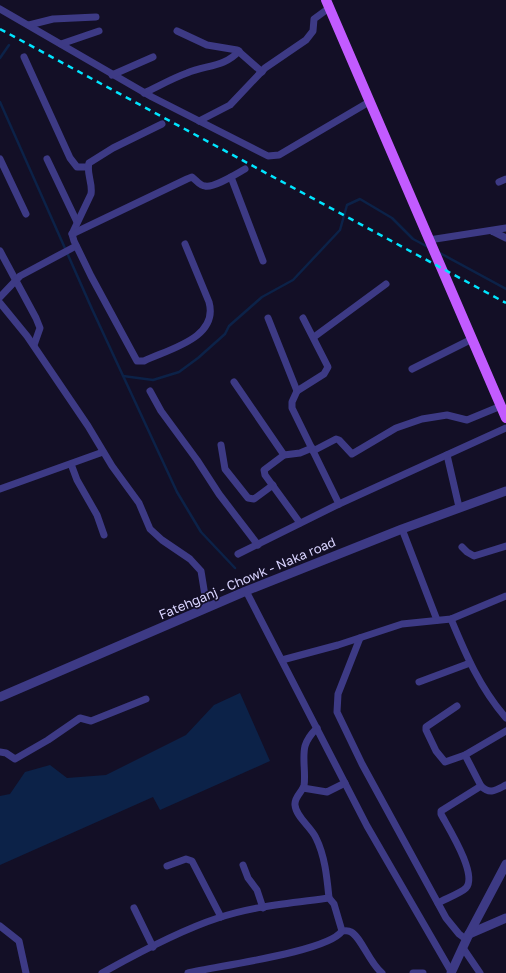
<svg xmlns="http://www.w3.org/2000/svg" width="506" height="973" font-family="'Golos Text',sans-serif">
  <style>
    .water { fill: #0c2248 }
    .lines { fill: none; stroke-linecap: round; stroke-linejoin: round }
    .stream { stroke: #0c2248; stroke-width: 2.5 }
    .minor { stroke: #3d3a85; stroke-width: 7 }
    .tertiary { stroke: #3d3a85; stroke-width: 9 }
    .primary { stroke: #c25bff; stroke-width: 10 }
    .rail { stroke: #00e5ff; stroke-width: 2.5; stroke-dasharray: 6 5; stroke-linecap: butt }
    .labels { text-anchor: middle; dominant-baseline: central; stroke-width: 3.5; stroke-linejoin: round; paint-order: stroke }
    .street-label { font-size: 13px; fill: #d9d4ff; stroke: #130f26 }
  </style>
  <rect width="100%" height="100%" fill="#130f26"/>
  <!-- water -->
  <polygon class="water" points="240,693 270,761 160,810 153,797 0,865 0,796 10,794 25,772 50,765 67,778 106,775 186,735 214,705"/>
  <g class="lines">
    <!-- stream -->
    <g class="stream">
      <polyline points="0,58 9,45"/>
      <polyline points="0,102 92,309 177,492 201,532 235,568"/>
      <polyline points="438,252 506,289"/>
      <polyline points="123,376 153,380 179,372 198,358 225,334 229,326 262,297 293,280 340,230 347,205 360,199 392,218 413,239 428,247"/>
    </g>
    <!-- minor -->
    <g class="minor">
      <polyline points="0,9 152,97 268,156 279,155 369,102"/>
      <polyline points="29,25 53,19 96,17"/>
      <polyline points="177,31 207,45 237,50 262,72"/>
      <polyline points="61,44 99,31"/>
      <polyline points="24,57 70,158 77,167 88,167"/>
      <polyline points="112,75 153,57"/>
      <path d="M144,93C159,86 173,78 187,73C206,65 225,67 239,51"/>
      <polyline points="199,121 230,105 265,68 306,40 313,31 314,19 329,8"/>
      <path d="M162,124L113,148L89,163C86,173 93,183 91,194L72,234L74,241L91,276L137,361H144C169,349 219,338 209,302L185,244"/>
      <polyline points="0,159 26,214"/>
      <polyline points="47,159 77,222"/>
      <polyline points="231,177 263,261"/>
      <polyline points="499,182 506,179"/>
      <polyline points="492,231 506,238"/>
      <path d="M72,234L187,179L192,177C196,180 200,186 205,186C214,188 236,174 245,169"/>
      <polyline points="429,240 506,228"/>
      <polyline points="0,251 36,318 40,328 34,345"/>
      <polyline points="0,297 20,276 76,246"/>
      <polyline points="0,303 27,336 88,426 112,466 139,503 150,529 162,540 190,559 201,571 207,608"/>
      <polyline points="314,337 386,284"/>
      <polyline points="412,369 472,339"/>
      <polyline points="234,382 284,455"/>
      <polyline points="150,391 161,411 197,460 219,494 258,545"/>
      <polyline points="297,391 324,374 328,367 303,318"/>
      <polyline points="221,445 225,469 248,498 254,499 273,485"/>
      <polyline points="313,451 336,439 339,440 352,454 396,428 422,419 447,415 467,420 501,406"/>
      <polyline points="447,455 459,507"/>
      <polyline points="71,464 77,480 97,515 104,535"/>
      <polyline points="0,489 103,452"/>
      <polyline points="339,504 506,428"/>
      <polyline points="300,523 265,475 264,470 284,455 300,453 312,448"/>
      <polyline points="402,529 437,620"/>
      <polyline points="462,547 467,552 474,556 506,546"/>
      <polyline points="238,554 339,504 292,408 292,402 297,391 268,318"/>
      <polyline points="246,591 367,826 452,973"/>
      <path d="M451,619C466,655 480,688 506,718"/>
      <polyline points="360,638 338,694 337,712 362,764 446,918 459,934 467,940"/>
      <polyline points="282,660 338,645 402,624 451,619 506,596"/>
      <polyline points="419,682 470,663"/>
      <polyline points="457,706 426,727 426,730 436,751 445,762 465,755 506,731"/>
      <path d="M317,728C312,733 307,739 305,746C302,758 306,773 304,786C302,792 294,797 295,805C296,817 311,827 316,838C325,856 327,878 329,898"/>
      <polyline points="0,752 6,753 15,759 48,740 80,718 91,721 146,699"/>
      <path d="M465,755L481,786C490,795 496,790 506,785"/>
      <polyline points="303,788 327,792 345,783"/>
      <polyline points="243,865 248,878 257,890 263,908"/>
      <polyline points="167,866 186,859 192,861 221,917"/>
      <path d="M438,903C445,899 461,893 466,888C478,875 449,829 441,814V811L481,786"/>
      <polyline points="134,908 153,947"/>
      <polyline points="0,926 19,941 26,973"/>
      <path d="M342,931C345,931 348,930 351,932C361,937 370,964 382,973"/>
      <polyline points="463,948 480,973"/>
      <path d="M102,973C136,954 181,930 218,918C253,906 292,903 329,898L334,904L342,931C328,952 216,966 188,973"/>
      <polyline points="413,973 423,973"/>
    </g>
    <!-- tertiary -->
    <g class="tertiary">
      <polyline points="0,697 246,591 402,529 506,491"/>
      <polyline points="469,934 506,918"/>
      <polyline points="451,973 469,934 506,864"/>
    </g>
    <!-- primary -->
    <polyline class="primary" points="326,0 506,418"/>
    <!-- rail -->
    <polyline class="rail" points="0,29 506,303"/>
  </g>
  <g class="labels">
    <!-- street labels -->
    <g class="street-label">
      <text transform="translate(247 578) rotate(-23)">Fatehganj - Chowk - Naka road</text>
    </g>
  </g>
</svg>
